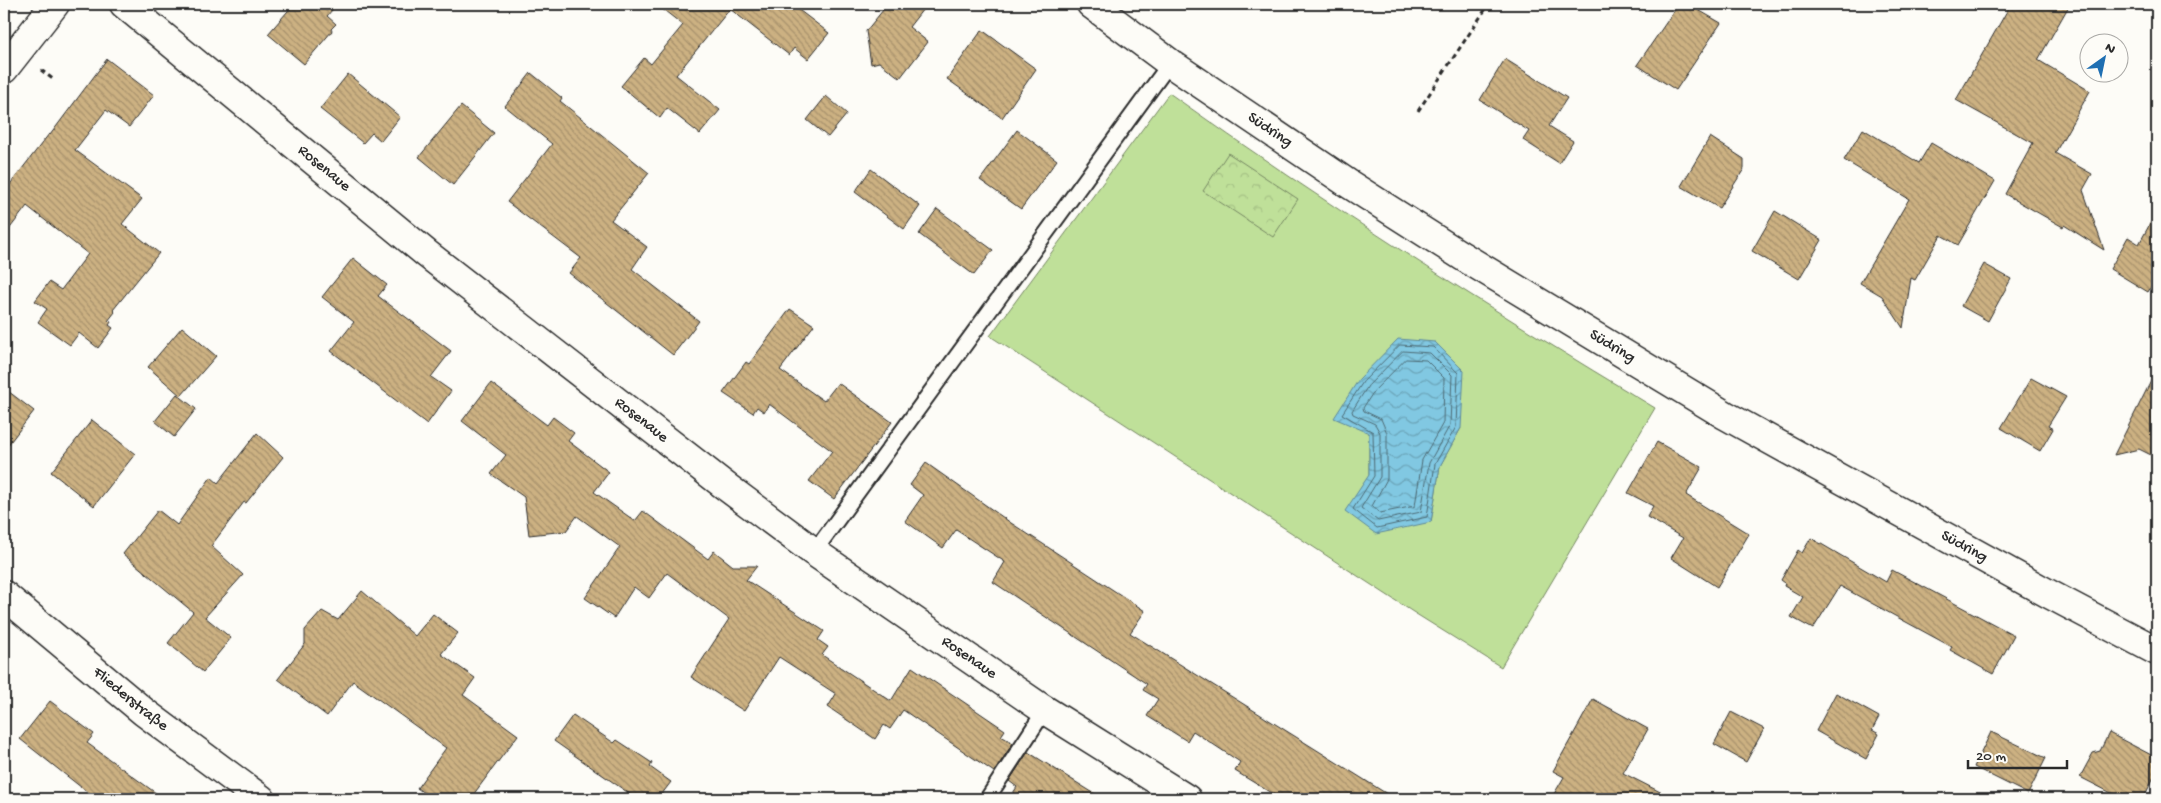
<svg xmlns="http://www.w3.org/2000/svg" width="2161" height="803" font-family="'Gochi Hand',sans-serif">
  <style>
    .grass { fill: #bfe099; stroke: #758662; fill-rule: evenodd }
    .park { fill: url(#park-crowns); stroke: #758662 }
    .water { fill: url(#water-waves); stroke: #5f8999 }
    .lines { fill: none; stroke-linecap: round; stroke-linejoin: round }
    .shore { stroke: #4d6a74; stroke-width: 1 }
    .building { fill: url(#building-back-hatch); stroke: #2b2b2b }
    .service-casing { stroke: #2b2b2b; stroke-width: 18 }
    .minor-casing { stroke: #2b2b2b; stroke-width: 31 }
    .path { stroke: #2b2b2b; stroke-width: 3; stroke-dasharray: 5 4; stroke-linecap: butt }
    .service { stroke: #fdfcf7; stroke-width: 14 }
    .minor { stroke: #fdfcf7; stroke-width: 28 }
    .labels { text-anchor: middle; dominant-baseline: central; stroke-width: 4; stroke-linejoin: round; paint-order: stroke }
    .street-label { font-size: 16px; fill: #2b2b2b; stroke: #fdfcf7 }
  </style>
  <defs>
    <pattern id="park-crowns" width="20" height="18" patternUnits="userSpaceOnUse" patternTransform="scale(1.25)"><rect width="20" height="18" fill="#bfe099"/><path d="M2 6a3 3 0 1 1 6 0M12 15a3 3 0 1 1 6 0" fill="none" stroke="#a4c084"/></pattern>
    <pattern id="water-waves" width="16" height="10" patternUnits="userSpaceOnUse" patternTransform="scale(1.25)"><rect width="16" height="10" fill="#81c8e2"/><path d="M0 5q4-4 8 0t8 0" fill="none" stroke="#6aa3b7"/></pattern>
    <pattern id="building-back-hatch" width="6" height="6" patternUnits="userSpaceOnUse" patternTransform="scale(1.25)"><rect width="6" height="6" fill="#ccb182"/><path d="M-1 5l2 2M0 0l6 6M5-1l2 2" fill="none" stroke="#a6906b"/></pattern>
  </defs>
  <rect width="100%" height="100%" fill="#fdfcf7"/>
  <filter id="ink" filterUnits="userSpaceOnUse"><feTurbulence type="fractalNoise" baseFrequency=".02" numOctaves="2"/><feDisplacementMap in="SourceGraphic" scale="10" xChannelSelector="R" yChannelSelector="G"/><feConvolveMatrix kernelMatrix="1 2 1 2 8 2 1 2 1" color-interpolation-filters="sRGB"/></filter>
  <g filter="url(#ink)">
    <!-- grass -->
    <path class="grass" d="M1169,93C1326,205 1490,309 1655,408L1501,667L1413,612L990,336ZM1461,428L1440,466L1431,522L1369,475V433Z"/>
    <!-- park -->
    <polygon class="park" points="1228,153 1298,199 1273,237 1203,191"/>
    <!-- water -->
    <polygon class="water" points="1398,339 1435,342 1464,371 1461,428 1440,466 1431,522 1376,534 1345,511 1369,475 1369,433 1334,418 1359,379"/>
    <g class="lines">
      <!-- shore -->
      <g class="shore">
        <polygon points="1400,345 1433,347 1458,373 1456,427 1435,464 1427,517 1377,528 1353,509 1374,476 1373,432 1342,414 1363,382"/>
        <polygon points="1403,351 1430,353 1452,375 1450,425 1429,463 1421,512 1378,521 1361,508 1380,477 1380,433 1375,424 1353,414 1352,411 1368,386"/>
        <polygon points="1406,359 1426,360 1444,378 1443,423 1422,460 1415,506 1380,513 1372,506 1387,479 1387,433 1381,419 1364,411 1363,408 1374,391"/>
      </g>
    </g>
    <!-- building -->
    <g class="building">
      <polygon points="294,4 337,4 327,16 336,24 331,29 332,31 304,64 268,34"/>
      <polygon points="656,4 791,4 829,33 808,59 794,48 789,55 730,9 676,75 720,110 700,134 667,108 660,118 621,86 644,58 651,64 683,25"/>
      <polygon points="888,4 927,4 909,27 928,42 900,78 879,62 871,64 866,31"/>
      <polygon points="1679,4 1688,4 1721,23 1676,90 1637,65"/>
      <polygon points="2011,4 2070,4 2038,60 2090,91 2055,153 2092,174 2083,190 2104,250 2064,225 2063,227 2005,194 2033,143 1956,100"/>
      <polygon points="982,30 1036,69 1002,118 947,79"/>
      <polygon points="107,59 154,95 129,127 106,110 75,150 142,199 122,224 159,253 113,310 115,312 108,321 111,322 109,325 113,328 98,348 79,333 70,345 38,322 47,309 35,301 49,282 61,290 88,254 27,206 4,236 4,192 49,134 50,135"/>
      <polygon points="1505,59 1567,98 1549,126 1573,141 1559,163 1523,140 1529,131 1480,100"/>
      <polygon points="531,73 562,98 560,101 649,173 611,220 647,247 632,269 699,321 673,355 569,273 581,258 507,202 552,144 505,106"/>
      <polygon points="348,74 400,117 381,141 372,133 363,143 320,109"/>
      <polygon points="826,96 847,114 828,137 807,120"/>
      <polygon points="461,106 494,133 453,185 419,157"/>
      <polygon points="1863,129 1919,163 1931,143 1995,181 1958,245 1941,235 1915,280 1911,278 1903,328 1882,296 1860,283 1909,199 1844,160"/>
      <polygon points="1017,130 1057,160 1021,209 980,180"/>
      <polygon points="1710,137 1744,159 1744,169 1719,208 1681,186"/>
      <polygon points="871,169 920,206 904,229 855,192"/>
      <polygon points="937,209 993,250 974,275 919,234"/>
      <polygon points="1775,211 1822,240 1799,279 1752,251"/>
      <polygon points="2157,211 2157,276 2148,292 2110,269 2128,237 2139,244"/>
      <polygon points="353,258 387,285 378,296 451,351 431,377 451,391 427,424 331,351 354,322 322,297"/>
      <polygon points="1984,264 2011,279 1988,321 1961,306"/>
      <polygon points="790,309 814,325 780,370 824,401 838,383 892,422 834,499 809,481 832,451 769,404 764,412 757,407 753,413 723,393 746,362 749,364"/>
      <polygon points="182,327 216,356 181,396 148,367"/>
      <polygon points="2157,369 2157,458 2139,449 2114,455"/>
      <polygon points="2031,378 2066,397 2048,426 2053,429 2040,451 2001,428"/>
      <polygon points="491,383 547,425 553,417 574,433 568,441 609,472 594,492 635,521 643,511 708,559 714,551 733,566 757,566 746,580 824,631 818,640 828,647 822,655 891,701 912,667 1005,730 1001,736 1013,743 994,772 903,710 890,729 884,725 875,739 828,707 836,694 779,657 744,711 691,677 729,619 667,573 649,598 634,587 614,618 585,598 620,547 577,516 566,531 529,535 524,497 491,474 506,455 462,421"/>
      <polygon points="4,388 34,411 4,450"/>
      <polygon points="177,394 196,409 174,437 155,421"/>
      <polygon points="92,420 135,454 94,506 51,472"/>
      <polygon points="257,433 283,457 246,503 244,502 211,546 243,575 205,617 231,638 203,672 168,643 193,612 123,554 158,510 177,525 211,477 218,483"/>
      <polygon points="1657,442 1702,467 1686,495 1749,534 1717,587 1671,558 1683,538 1647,517 1653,506 1628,493"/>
      <polygon points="926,463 1011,523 1145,611 1130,633 1395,799 1281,799 1235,771 1240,762 1193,731 1187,741 1147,716 1158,699 1143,690 1147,684 993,582 1005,562 956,530 943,548 905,521 923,495 910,485"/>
      <polygon points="1811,538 1886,582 1892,570 2014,635 1993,674 1950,650 1952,647 1840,586 1813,629 1791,617 1803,597 1784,586 1785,583 1781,580 1798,550 1802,553"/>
      <polygon points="362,591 415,636 433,614 458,633 441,654 475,678 463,695 518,735 470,799 432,799 417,788 446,748 353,681 327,716 278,679 305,644 305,630 322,611 338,620"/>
      <polygon points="1836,693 1879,717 1872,730 1879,734 1866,759 1816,731"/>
      <polygon points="1593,699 1648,729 1623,773 1674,799 1551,799 1564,777 1553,771"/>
      <polygon points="50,701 94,734 87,743 164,799 96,799 20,739"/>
      <polygon points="1731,712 1764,729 1746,762 1714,744"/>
      <polygon points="573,715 614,743 617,740 652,763 650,767 671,782 658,799 637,799 554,741"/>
      <polygon points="1991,732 2046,758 2028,794 1974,767"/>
      <polygon points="2109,733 2157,758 2157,771 2143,799 2123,799 2080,777 2093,753 2100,751"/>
      <polygon points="1028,752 1063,774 1103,799 1009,799 1017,787 1009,781"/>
    </g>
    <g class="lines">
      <!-- service casing -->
      <g class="service-casing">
        <g id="service">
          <polyline points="814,552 1170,63"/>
          <polyline points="987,799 1045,710"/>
        </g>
      </g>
      <!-- minor casing -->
      <g class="minor-casing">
        <g id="minor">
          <path id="s1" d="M124,4L427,254L724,485L814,552L1040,707L1187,799"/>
          <path id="s2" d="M1091,4L1170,63L1349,184L1462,256L1725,415L2051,595L2157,651"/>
          <polyline points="4,69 55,4"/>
          <path id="s3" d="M4,595L144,712L261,799"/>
        </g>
      </g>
      <!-- path -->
      <g class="path">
        <polyline points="41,70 54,80"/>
        <polyline points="1418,111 1489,4"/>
      </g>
      <!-- service -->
      <use href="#service" class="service"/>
      <!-- minor -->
      <use href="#minor" class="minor"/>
    </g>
  </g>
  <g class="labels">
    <!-- street labels -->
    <g class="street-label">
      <text stroke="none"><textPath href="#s2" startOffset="219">Südring</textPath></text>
      <text stroke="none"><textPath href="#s1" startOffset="259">Rosenaue</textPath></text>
      <text stroke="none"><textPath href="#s2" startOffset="624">Südring</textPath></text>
      <text stroke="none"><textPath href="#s1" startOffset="664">Rosenaue</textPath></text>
      <text stroke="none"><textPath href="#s2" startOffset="1029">Südring</textPath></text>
      <text stroke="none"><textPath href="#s1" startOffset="1069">Rosenaue</textPath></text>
      <text stroke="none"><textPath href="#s3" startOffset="164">Fliederstraße</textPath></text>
    </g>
  </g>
  <!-- margin -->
  <rect width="2161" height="803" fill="none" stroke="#fdfcf7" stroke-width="20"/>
  <rect x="10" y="10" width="2141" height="783" fill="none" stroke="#2b2b2b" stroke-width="2" filter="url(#ink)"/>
  <!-- north arrow -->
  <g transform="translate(2104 58) rotate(33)"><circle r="24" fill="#fdfcf7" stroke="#a9a8a5"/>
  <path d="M0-4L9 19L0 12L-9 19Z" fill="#1f6fb2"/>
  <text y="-8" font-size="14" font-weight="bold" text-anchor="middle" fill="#2b2b2b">N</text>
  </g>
  <!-- scale -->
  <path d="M1968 760v8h99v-8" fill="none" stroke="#2b2b2b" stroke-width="2.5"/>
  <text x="1976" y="760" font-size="15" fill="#2b2b2b" stroke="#fdfcf7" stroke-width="4" paint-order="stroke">20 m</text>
</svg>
